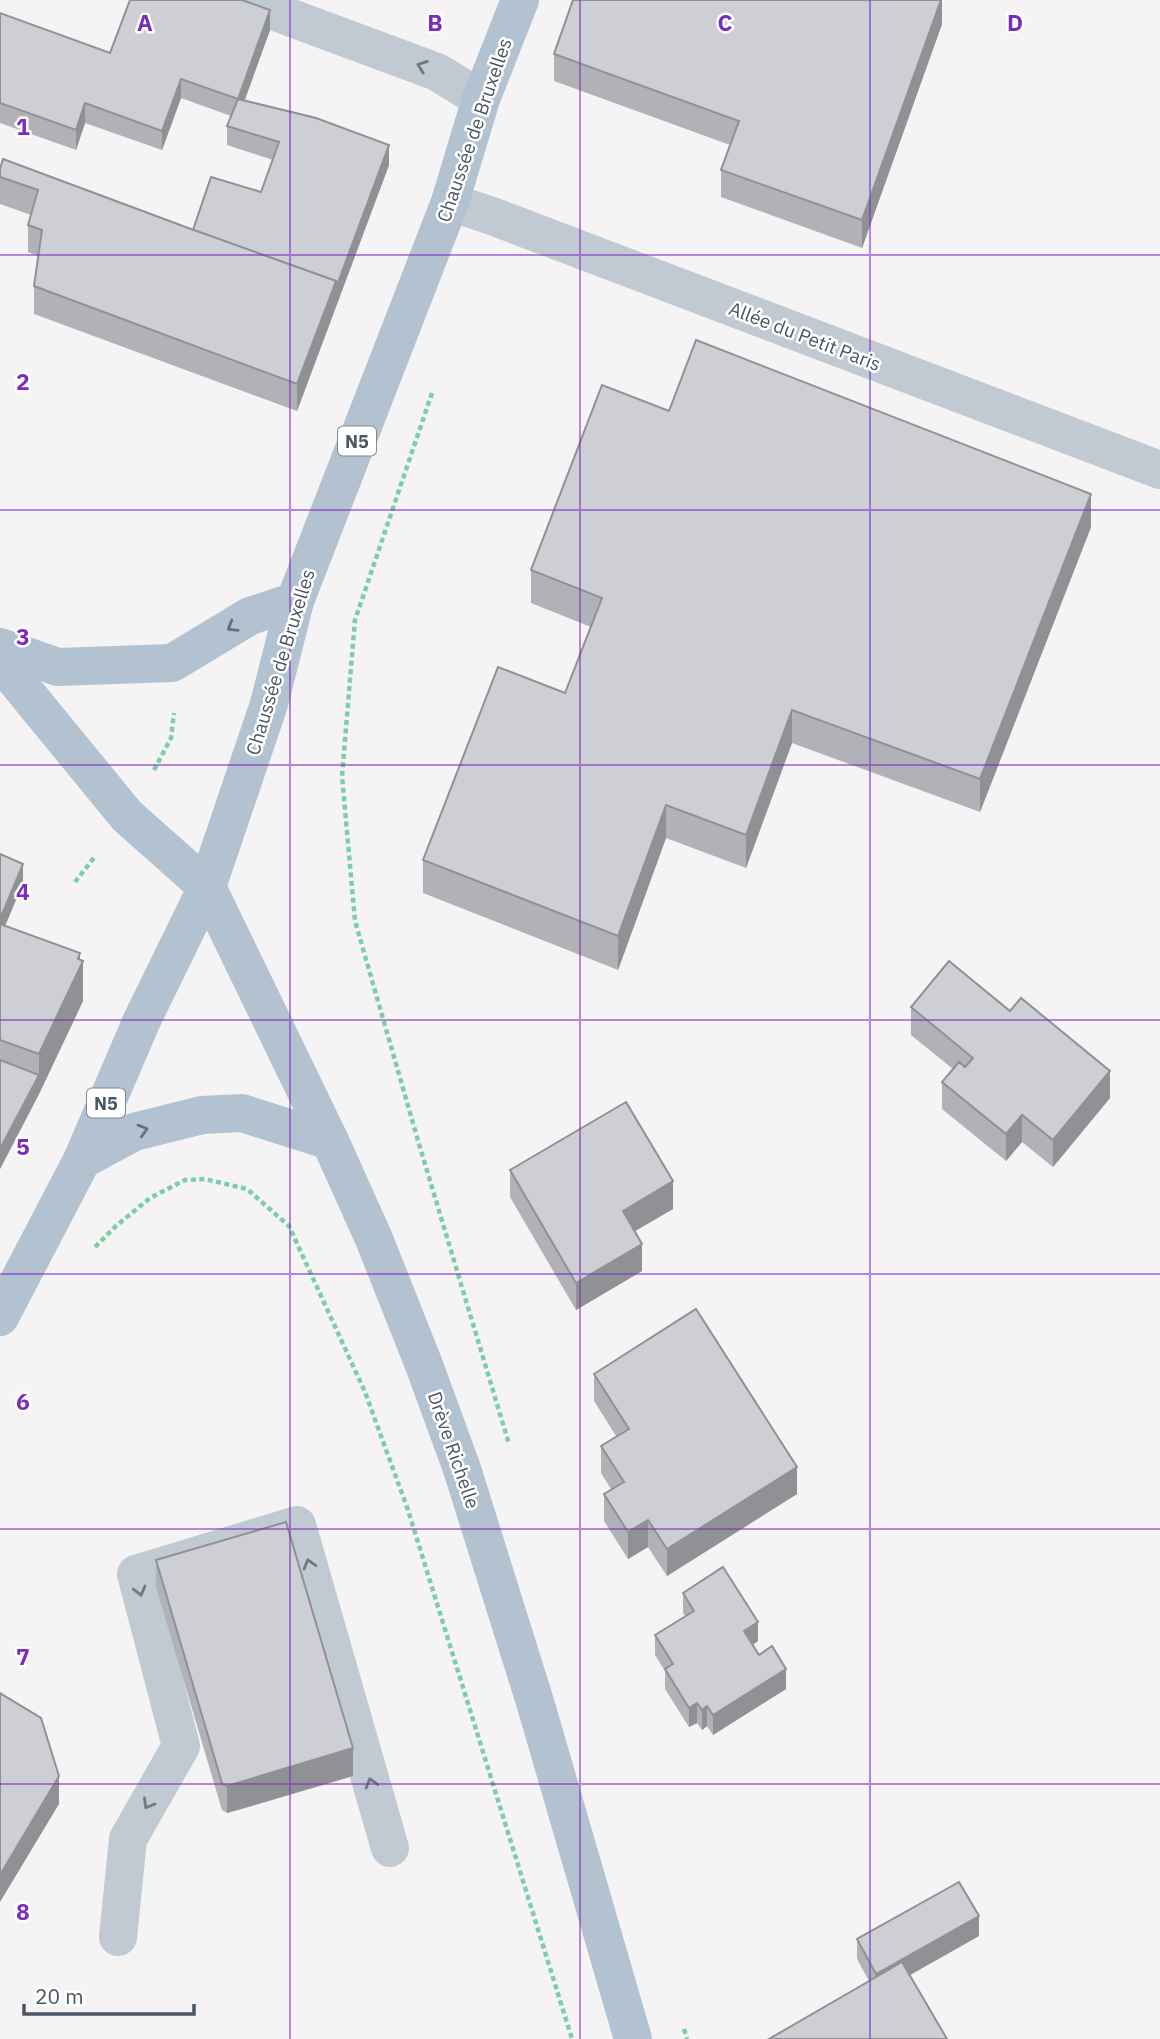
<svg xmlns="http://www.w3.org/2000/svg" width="1160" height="2039" font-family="'IBM Plex Sans',sans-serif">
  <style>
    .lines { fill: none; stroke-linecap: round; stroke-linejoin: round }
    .path { stroke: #7ad0a6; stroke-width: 4.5; stroke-dasharray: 5 3.5; stroke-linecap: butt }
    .minor { stroke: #c1cad2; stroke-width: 38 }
    .major { stroke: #b3c2d1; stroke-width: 38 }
    .wall { fill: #b0b2b7 }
    .shaded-wall { fill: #909195 }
    .building { fill: #cdcfd5; stroke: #909195; stroke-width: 2 }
    .oneway { stroke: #6e7983 }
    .oneway2 { stroke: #64717d }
    .grid { fill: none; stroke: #7b2cbf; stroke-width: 2; stroke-opacity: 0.55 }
    .labels { text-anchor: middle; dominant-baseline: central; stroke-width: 5; stroke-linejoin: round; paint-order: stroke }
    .shield { fill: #fff; stroke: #808990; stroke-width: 2 }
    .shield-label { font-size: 18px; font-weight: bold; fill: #4a5661 }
    .street-label { font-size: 19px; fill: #4a5661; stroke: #fff }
    .grid-label { font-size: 23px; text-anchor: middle; font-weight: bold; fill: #7b2cbf; stroke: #fff; stroke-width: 5; stroke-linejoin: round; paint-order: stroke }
  </style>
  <rect width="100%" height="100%" fill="#f5f3f3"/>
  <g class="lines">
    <!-- path -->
    <g class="path">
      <polyline points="432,393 355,620 342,776 355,921 419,1144 509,1444"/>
      <polyline points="154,770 171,738 174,713"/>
      <polyline points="75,882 96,855"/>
      <polyline points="95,1247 116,1226 150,1198 185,1180 205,1179 247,1189 289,1226 365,1392 408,1510 572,2039"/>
      <polyline points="684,2029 687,2039"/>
    </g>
    <!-- minor -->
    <g class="minor">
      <polyline points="243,0 437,72 481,99"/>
      <polyline points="450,202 492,216 1160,470"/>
      <polyline points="118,1937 128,1839 181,1746 136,1574 297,1525 390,1848"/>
    </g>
    <!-- major -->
    <g class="major">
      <polyline points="0,647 58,667 172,663 250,616 295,601"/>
      <polyline points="0,661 127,816 207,887 330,1141 374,1239 424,1365 462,1469 535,1702 633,2039"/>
      <polyline points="82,1160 134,1132 202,1115 242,1113 330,1141"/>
      <polyline points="0,1317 82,1160 142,1020 207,887 269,704 295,601 450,202 481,99 520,0"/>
    </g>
  </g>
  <!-- wall -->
  <g class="wall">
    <polygon points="942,0 942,24 862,248 721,197 721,170 730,145 554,81 554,54"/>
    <polygon points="0,13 110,53 270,30 244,101 389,165 297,411 34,314 34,286 38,256 28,252 28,225 31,215 0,204 0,169 193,230 261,192 273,160 227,145 227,126 231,116 181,98 162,150 85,123 76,150 0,123"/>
    <polygon points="669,411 1091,527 980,812 792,743 746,868 666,838 618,970 423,893 423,860 565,693 591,627 531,603 531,570"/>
    <polygon points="0,854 23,883 5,926 80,960 83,1001 39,1094 0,1169"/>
    <polygon points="911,1007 1110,1098 1053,1167 1022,1142 1006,1161 942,1109 942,1082 953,1069 911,1035"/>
    <polygon points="510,1170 673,1209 635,1231 642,1271 576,1310 510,1197"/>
    <polygon points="594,1374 797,1494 667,1576 648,1547 628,1559 604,1521 604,1494 611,1489 601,1473 601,1446 616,1436 594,1401"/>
    <polygon points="156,1560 353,1776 242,1809 227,1813 222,1810 156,1587"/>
    <polygon points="683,1593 758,1641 753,1645 759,1655 786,1689 713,1735 707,1726 702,1730 697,1723 689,1727 665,1689 665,1671 655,1655 655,1635 685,1616 683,1613"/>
    <polygon points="979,1936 910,1975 869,1981 857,1959 857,1939"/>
  </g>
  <!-- shaded-wall -->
  <g class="shaded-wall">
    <polygon points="941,0 942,0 942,24 862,248 862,220"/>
    <polygon points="270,10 270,30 238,119 238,99"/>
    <polygon points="181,79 181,98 162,150 162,131"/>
    <polygon points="85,103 85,123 76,150 76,130"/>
    <polygon points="389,145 389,165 297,411 297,384"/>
    <polygon points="1091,494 1091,527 980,812 980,779"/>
    <polygon points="792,710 792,743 746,868 746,835"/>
    <polygon points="666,805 666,838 618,970 618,936"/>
    <polygon points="23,864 23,883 0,938 0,919"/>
    <polygon points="80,953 80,968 83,961 83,1001 39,1094 0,1169 0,1149 39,1075 39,1054"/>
    <polygon points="1110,1071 1110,1098 1053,1167 1053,1140"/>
    <polygon points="1022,1115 1022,1142 1006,1161 1006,1134"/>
    <polygon points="673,1181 673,1209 623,1238 623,1211"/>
    <polygon points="642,1244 642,1271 576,1310 576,1283"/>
    <polygon points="797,1467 797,1494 667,1576 667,1549"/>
    <polygon points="648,1520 648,1547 628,1559 628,1532"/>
    <polygon points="758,1622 758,1641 744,1650 744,1631"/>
    <polygon points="786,1669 786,1689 713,1735 713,1715"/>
    <polygon points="697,1703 697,1723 689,1727 689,1708"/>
    <polygon points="707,1706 707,1726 702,1730 702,1710"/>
    <polygon points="353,1748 353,1776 227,1813 227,1786"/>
    <polygon points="59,1776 59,1804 0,1902 0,1875"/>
    <polygon points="979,1916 979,1936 876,1994 876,1974"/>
  </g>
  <!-- building -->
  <g class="building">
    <polygon points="130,0 242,0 270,10 238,99 181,79 162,131 85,103 76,130 0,103 0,13 110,53"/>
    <polygon points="573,0 941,0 862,220 721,170 739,121 554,54"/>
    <polygon points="238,99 316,118 389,145 336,288 336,281 193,230 211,177 261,192 279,142 227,126"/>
    <polygon points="3,159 191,229 336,281 297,384 34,286 42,230 28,225 38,190 0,177 0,169"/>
    <polygon points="696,340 1091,494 980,779 792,710 746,835 666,805 618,936 423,860 498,667 565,693 602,598 531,570 602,385 669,411"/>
    <polygon points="0,854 23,864 0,919"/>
    <polygon points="0,924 80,953 78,959 83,961 39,1054 0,1040"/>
    <polygon points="949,961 1010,1011 1021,998 1110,1071 1053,1140 1022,1115 1006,1134 942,1082 959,1062 965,1067 973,1058 911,1007"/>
    <polygon points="0,1060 39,1075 0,1149"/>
    <polygon points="626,1102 673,1181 623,1211 642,1244 576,1283 510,1170"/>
    <polygon points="696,1309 797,1467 667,1549 648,1520 628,1532 604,1494 624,1482 601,1446 629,1429 594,1374"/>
    <polygon points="286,1522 353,1748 227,1786 222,1783 156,1560"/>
    <polygon points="723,1567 758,1622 744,1631 759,1655 772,1646 786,1669 713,1715 707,1706 702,1710 697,1703 689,1708 665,1669 673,1664 655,1635 694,1611 683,1593"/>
    <polygon points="0,1693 41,1718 59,1776 0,1875"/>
    <polygon points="959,1882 979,1916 876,1974 857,1939"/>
    <polygon points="902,1962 947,2039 769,2039"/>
  </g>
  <!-- one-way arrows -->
  <defs><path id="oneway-chevron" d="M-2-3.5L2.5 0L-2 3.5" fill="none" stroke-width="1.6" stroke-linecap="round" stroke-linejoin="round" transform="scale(1.75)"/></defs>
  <g class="oneway">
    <use href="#oneway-chevron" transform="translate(422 66) rotate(-160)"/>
    <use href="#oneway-chevron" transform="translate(309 1564) rotate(-106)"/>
    <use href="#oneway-chevron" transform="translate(140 1591) rotate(75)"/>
    <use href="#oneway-chevron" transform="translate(371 1783) rotate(-106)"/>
    <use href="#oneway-chevron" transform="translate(148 1804) rotate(120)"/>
  </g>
  <g class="oneway2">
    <use href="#oneway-chevron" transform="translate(232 627) rotate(149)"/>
    <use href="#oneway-chevron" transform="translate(143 1130) rotate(-16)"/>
  </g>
  <!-- grid -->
  <path class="grid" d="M290,0V2039M580,0V2039M870,0V2039M0,255H1160M0,510H1160M0,765H1160M0,1020H1160M0,1274H1160M0,1529H1160M0,1784H1160"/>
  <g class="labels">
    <!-- shield labels -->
    <g class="shield">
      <rect x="338" y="426.5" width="38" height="29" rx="5"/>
      <rect x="87" y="1088.5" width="38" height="29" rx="5"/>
    </g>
    <g class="shield-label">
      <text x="357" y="441">N5</text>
      <text x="106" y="1103">N5</text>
    </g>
    <!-- street labels -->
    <g class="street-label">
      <text transform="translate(474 130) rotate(-71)">Chaussée de Bruxelles</text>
      <text transform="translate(805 336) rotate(21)">Allée du Petit Paris</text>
      <text transform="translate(280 662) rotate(-73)">Chaussée de Bruxelles</text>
      <text transform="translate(454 1450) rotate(71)">Drève Richelle</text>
    </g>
  </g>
  <g class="grid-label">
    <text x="145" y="31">A</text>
    <text x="435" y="31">B</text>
    <text x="725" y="31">C</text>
    <text x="1015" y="31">D</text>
    <text x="23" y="135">1</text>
    <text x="23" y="390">2</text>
    <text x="23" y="645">3</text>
    <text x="23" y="900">4</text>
    <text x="23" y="1155">5</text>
    <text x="23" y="1410">6</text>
    <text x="23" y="1665">7</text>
    <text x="23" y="1920">8</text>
  </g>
  <!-- scale -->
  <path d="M24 2004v10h170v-10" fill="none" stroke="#4a5661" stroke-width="3.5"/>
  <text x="35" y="2004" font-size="21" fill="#4a5661" stroke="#ffffff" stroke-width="5" paint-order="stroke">20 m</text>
</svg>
